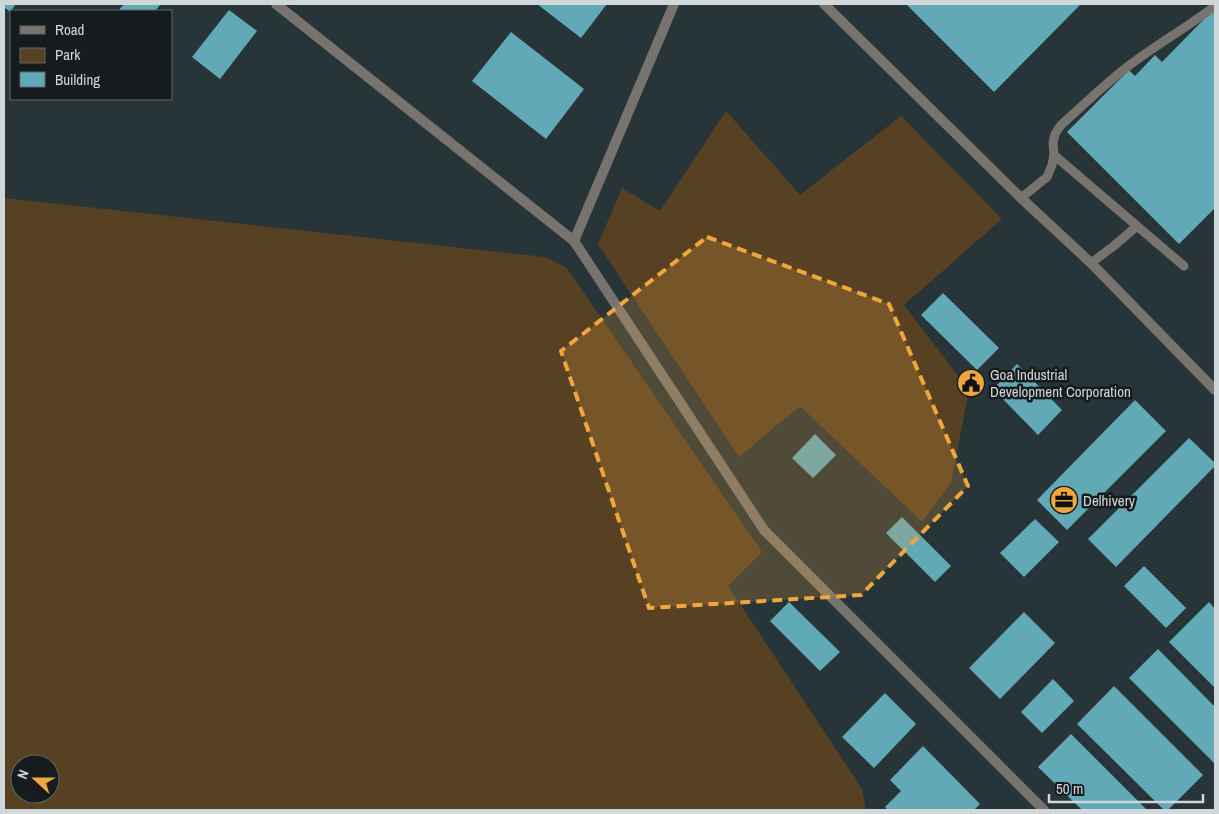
<svg xmlns="http://www.w3.org/2000/svg" width="1219" height="814" font-family="'Archivo Narrow',sans-serif">
  <style>
    .green { fill: #584123; fill-rule: evenodd }
    .building { fill: #62a9b8 }
    .lines { fill: none; stroke-linecap: round; stroke-linejoin: round }
    .service { stroke: #77736e; stroke-width: 9 }
    .minor { stroke: #77736e; stroke-width: 10 }
    .marked { fill: #efa73d; fill-opacity: 0.2; stroke: #efa73d; stroke-width: 4; stroke-dasharray: 10 6; stroke-linejoin: round }
    .labels { text-anchor: middle; dominant-baseline: central; stroke-width: 5; stroke-linejoin: round; paint-order: stroke }
    .poi-label { font-size: 15px; fill: #cfd7d9; stroke: #161c1d; text-anchor: start }
  </style>
  <rect width="100%" height="100%" fill="#283538"/>
  <!-- green -->
  <g class="green">
    <polygon points="726,111 800,195 901,116 1002,219 904,305 969,390 951,483 922,522 800,406 739,457 598,244 622,188 660,211"/>
    <path d="M4,198L545,257L567,268L762,552L728,586L862,789L866,810H4ZM20,764H50V794H20Z"/>
  </g>
  <!-- building -->
  <g class="building">
    <polygon points="4,4 16,4 10,12 4,7"/>
    <polygon points="124,4 161,4 155,11 118,11"/>
    <polygon points="537,4 607,4 581,38"/>
    <polygon points="906,4 1081,4 994,92"/>
    <polygon points="1215,8 1215,208 1179,244 1067,132 1129,70 1135,76 1155,55 1162,62"/>
    <polygon points="229,10 257,31 220,79 192,57"/>
    <polygon points="511,32 584,89 546,139 472,81"/>
    <polygon points="943,293 999,348 977,370 921,315"/>
    <polygon points="1017,364 1062,410 1038,435 993,389"/>
    <polygon points="1135,400 1166,431 1067,530 1037,500"/>
    <polygon points="815,434 836,455 813,478 792,458"/>
    <polygon points="1189,438 1215,463 1215,466 1116,567 1088,539"/>
    <polygon points="902,517 951,566 935,582 886,533"/>
    <polygon points="1035,519 1059,542 1024,577 1000,553"/>
    <polygon points="1144,566 1186,608 1166,628 1124,586"/>
    <polygon points="789,602 840,652 820,671 770,621"/>
    <polygon points="1209,602 1215,609 1215,688 1169,642"/>
    <polygon points="1024,612 1055,643 1000,699 969,668"/>
    <polygon points="1158,649 1215,707 1215,764 1129,678"/>
    <polygon points="1053,679 1074,701 1042,733 1021,712"/>
    <polygon points="1114,686 1203,775 1168,810 1164,810 1077,724"/>
    <polygon points="885,693 916,724 874,768 842,737"/>
    <polygon points="1071,734 1147,810 1082,810 1038,767"/>
    <polygon points="923,746 980,804 974,810 888,810 885,807 901,791 890,780"/>
  </g>
  <g class="lines">
    <!-- service -->
    <g class="service">
      <polyline points="1054,155 1137,226"/>
      <path d="M1021,198L1047,177L1052,165L1054,155L1053,143L1055,134L1061,125C1081,107 1101,88 1122,71C1152,47 1185,29 1215,6"/>
      <polyline points="1091,263 1115,245 1137,226 1184,266"/>
    </g>
    <!-- minor -->
    <g class="minor">
      <polyline points="276,4 574,241 764,530 1044,810"/>
      <polyline points="824,4 1021,198 1091,263 1215,390"/>
      <polyline points="574,241 674,4"/>
    </g>
  </g>
  <!-- marked area -->
  <path class="marked" d="M707,237L889,304L968,486L861,595L649,608L561,351Z"/>
  <!-- icons -->
  <defs>
    <g id="civic-disc" transform="scale(1.4375)"><circle r="9.5" fill="#efa73d" stroke="#161c1d"/><path d="M-.6-6.5H3V-4.5H.6V-3L4-1V1h2V6H-6V1h2V-1L-.6-3ZM-1.2 2.5V6h2.4V2.5Z" fill="#111"/></g>
    <g id="office-disc" transform="scale(1.4375)"><circle r="9.5" fill="#efa73d" stroke="#161c1d"/><path d="M-6-3h4V-5.5h4V-3h4V5H-6ZM-1-4.5V-3h2v-1.5ZM-6 0V1H6V0Z" fill="#111"/></g>
  </defs>
  <g fill-rule="evenodd">
    <use href="#civic-disc" x="971" y="383"/>
    <use href="#office-disc" x="1064" y="500"/>
  </g>
  <g class="labels">
    <!-- poi labels -->
    <g class="poi-label">
      <text x="990" y="374">Goa Industrial<tspan x="990" dy="17">Development Corporation</tspan></text>
      <text x="1083" y="500">Delhivery</text>
    </g>
  </g>
  <!-- border -->
  <rect width="1219" height="814" fill="none" stroke="#cfd7d9" stroke-width="10"/>
  <!-- legend -->
  <rect x="10" y="10" width="162" height="90" fill="#161c1d" stroke="#606768"/>
  <rect x="20" y="26" width="25" height="8" fill="#77736e" stroke="#606768"/>
  <text x="55" y="35" font-size="15" fill="#cfd7d9">Road</text>
  <rect x="20" y="48" width="25" height="15" fill="#584123" stroke="#606768"/>
  <text x="55" y="60" font-size="15" fill="#cfd7d9">Park</text>
  <rect x="20" y="72" width="25" height="15" fill="#62a9b8" stroke="#606768"/>
  <text x="55" y="85" font-size="15" fill="#cfd7d9">Building</text>
  <!-- north arrow -->
  <g transform="translate(35 779) rotate(291)"><circle r="24" fill="#161c1d" stroke="#606768"/>
  <path d="M0-4L9 19L0 12L-9 19Z" fill="#efa73d"/>
  <text y="-8" font-size="14" font-weight="bold" text-anchor="middle" fill="#cfd7d9">N</text>
  </g>
  <!-- scale -->
  <path d="M1049 794v8h154v-8" fill="none" stroke="#cfd7d9" stroke-width="2.5"/>
  <text x="1056" y="794" font-size="15" fill="#cfd7d9" stroke="#161c1d" stroke-width="4" paint-order="stroke">50 m</text>
</svg>
